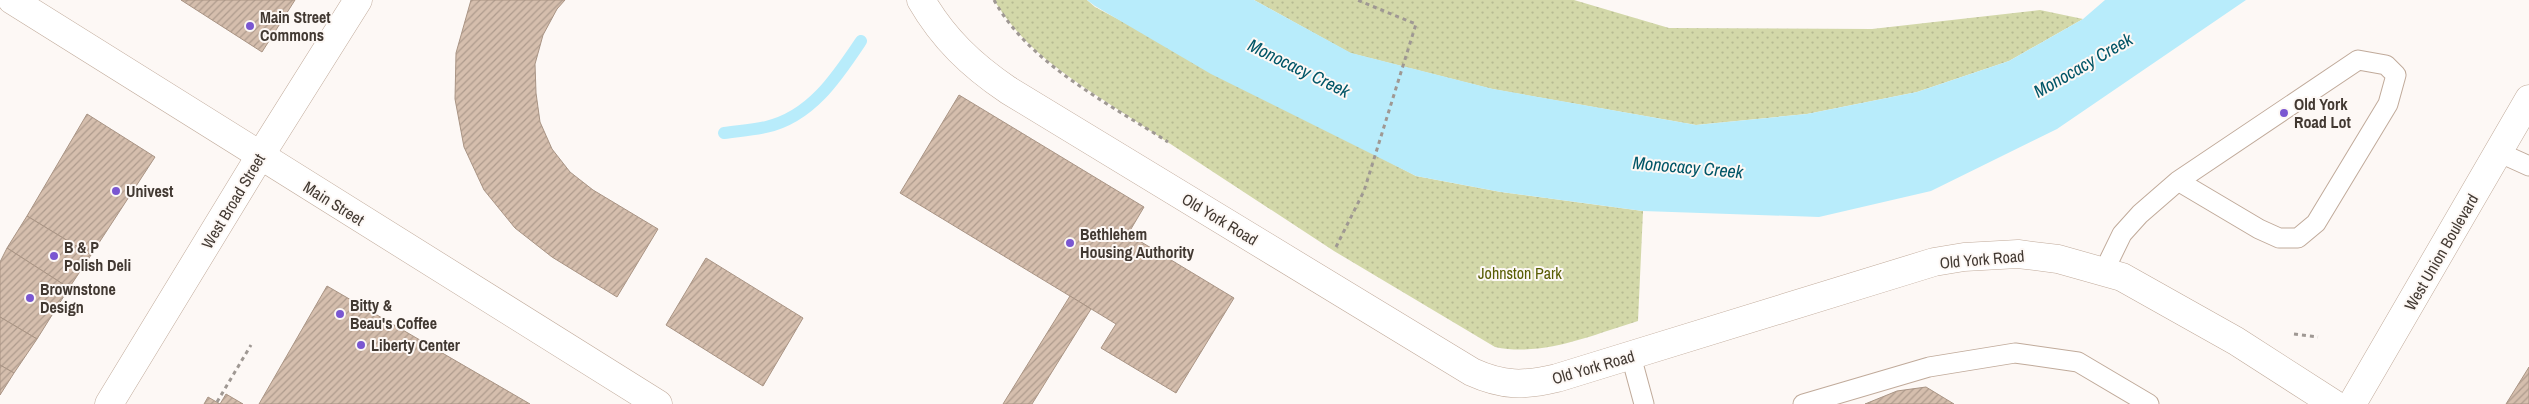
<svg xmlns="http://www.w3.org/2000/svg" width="2529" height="404" font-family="'Archivo Narrow',sans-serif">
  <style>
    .green { fill: url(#green-dots) }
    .water { fill: #b8ecfb }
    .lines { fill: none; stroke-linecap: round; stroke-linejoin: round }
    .stream { stroke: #b8ecfb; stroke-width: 12 }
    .building { fill: url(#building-hatch); stroke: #a99484 }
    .lane-casing { stroke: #c0aa9a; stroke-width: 21 }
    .street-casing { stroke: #c0aa9a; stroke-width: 29 }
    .secondary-casing { stroke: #c0aa9a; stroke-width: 29 }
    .primary-casing { stroke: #c0aa9a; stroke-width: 29 }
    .path { stroke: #9f9893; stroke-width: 3; stroke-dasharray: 4 4; stroke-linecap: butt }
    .lane { stroke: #fff; stroke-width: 19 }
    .street { stroke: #fff; stroke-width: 28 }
    .secondary { stroke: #fff; stroke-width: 28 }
    .primary { stroke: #fff; stroke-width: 28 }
    .poi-dot { fill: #7a57d1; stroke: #fdf8f5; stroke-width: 2 }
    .labels { text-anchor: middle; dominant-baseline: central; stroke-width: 4; stroke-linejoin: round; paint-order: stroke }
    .poi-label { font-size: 16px; font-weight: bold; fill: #423932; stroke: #fdf8f5; text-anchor: start }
    .street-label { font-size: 16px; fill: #423932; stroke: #fdf8f5 }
    .park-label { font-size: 16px; fill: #595d04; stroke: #fdf8f5 }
    .water-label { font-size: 18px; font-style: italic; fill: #005567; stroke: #fdf8f5 }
  </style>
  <defs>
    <pattern id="green-dots" width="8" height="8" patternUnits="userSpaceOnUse" patternTransform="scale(1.25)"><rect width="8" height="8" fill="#d3d8a9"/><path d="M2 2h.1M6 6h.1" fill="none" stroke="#b6ba92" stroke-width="1.8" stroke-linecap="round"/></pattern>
    <pattern id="building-hatch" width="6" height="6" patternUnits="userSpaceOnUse" patternTransform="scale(1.25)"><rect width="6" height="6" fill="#d5bead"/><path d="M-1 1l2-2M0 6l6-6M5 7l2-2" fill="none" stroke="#ae9b8d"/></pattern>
  </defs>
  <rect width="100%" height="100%" fill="#fdf8f5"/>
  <!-- green -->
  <g class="green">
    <path d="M994,0H1087L1095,7L1416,176L1501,192L1643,211L1638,321C1592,335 1543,357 1495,347L1334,251L1082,86C1045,60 1018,39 994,0Z"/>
    <polygon points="1254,0 1574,0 1669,28 1872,29 2040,10 2083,19 2009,61 1917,92 1807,114 1696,125 1492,89 1350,53"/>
  </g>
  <!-- water -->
  <polygon class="water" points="1087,0 1254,0 1351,53 1493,89 1696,125 1807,114 1917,92 2009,61 2083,19 2105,0 2246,0 2057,129 1931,191 1819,217 1643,211 1501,192 1416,176 1211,74 1095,6"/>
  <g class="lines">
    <!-- stream -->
    <path class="stream" d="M724,133C738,131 752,130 766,127C811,117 837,77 861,41"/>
  </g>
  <!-- building -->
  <g class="building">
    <polygon points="181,0 295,0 262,52"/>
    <polygon points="471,0 565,0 557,9 543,35 535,64 536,93 540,122 552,149 570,172 593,190 658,229 617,297 552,257 515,228 484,190 464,147 455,99 456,53"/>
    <polygon points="959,95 1144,207 1128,234 1234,298 1176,393 1101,348 1116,324 900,193"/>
    <polygon points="87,114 155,157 91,255 27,216"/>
    <polygon points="27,216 91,255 69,288 7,248"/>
    <polygon points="7,248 69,288 37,339 0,317 0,262"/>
    <polygon points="706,258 803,318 763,386 666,325"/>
    <polygon points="327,286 530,404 259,404"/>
    <polygon points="1070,296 1091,309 1032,404 1003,404"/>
    <polygon points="0,317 37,339 14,373 0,365"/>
    <polygon points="0,365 14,373 0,395"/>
    <polygon points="2529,367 2529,404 2506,404"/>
    <polygon points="1926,387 1954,404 1865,404 1897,391"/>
    <polygon points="226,394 243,404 204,404 208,397 220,404"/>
  </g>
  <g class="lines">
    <!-- lane casing -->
    <g class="lane-casing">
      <g id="lane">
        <polyline points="2498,152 2529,166"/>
        <polyline points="2104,271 2122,234 2140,214 2178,181 2358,60 2386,65 2396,75 2388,104 2316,223 2298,238 2279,238 2259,229 2178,181"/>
        <polyline points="1631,356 1644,404"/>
        <polyline points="1803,404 1929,367 2015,353 2078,362 2149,404"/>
      </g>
    </g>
    <!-- street casing -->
    <g class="street-casing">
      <path id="street" d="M921,0C943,38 971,65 1008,90L1472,372C1503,386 1524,386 1557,378L1934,262L1964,257L2018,254L2058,259L2122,277L2236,341L2334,404"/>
    </g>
    <!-- secondary casing -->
    <g class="secondary-casing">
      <polyline id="secondary" points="12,0 658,404"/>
    </g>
    <!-- primary casing -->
    <g class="primary-casing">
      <g id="primary">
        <polyline points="109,404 260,156 358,0"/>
        <polyline points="2352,404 2529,99"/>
      </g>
    </g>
    <!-- path -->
    <g class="path">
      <path d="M994,0C1029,64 1108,103 1168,142"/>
      <polyline points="1336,247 1364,191 1416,24 1357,0"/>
      <polyline points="2294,334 2318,337"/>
      <polyline points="217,402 251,345"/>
    </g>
    <!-- lane -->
    <use href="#lane" class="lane"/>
    <!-- street -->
    <use href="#street" class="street"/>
    <!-- secondary -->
    <use href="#secondary" class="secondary"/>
    <!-- primary -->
    <use href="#primary" class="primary"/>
  </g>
  <!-- markers -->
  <g class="poi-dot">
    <circle cx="250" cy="26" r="5"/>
    <circle cx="2284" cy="113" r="5"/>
    <circle cx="116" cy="191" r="5"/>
    <circle cx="1070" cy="243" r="5"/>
    <circle cx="54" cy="256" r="5"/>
    <circle cx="30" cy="298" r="5"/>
    <circle cx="340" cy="314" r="5"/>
    <circle cx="361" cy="345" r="5"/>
  </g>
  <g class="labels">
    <!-- poi labels -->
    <g class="poi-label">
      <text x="260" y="17">Main Street<tspan x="260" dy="18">Commons</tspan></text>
      <text x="2294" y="104">Old York<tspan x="2294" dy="18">Road Lot</tspan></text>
      <text x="126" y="191">Univest</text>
      <text x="1080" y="234">Bethlehem<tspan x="1080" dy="18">Housing Authority</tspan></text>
      <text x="64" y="247">B &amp; P<tspan x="64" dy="18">Polish Deli</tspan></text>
      <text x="40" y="289">Brownstone<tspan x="40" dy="18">Design</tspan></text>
      <text x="350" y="305">Bitty &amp;<tspan x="350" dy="18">Beau's Coffee</tspan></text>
      <text x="371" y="345">Liberty Center</text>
    </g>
    <!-- street labels -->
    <g class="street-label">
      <text transform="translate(233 201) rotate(-59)">West Broad Street</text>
      <text transform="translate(334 203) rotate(32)">Main Street</text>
      <text transform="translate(1220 219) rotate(31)">Old York Road</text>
      <text transform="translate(2441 252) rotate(-60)">West Union Boulevard</text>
      <text transform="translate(1982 259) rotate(-5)">Old York Road</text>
      <text transform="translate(1593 367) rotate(-16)">Old York Road</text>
    </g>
    <!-- park labels -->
    <g class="park-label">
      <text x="1520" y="273">Johnston Park</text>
    </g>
    <!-- water labels -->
    <g class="water-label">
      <text transform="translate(2083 65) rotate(-30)">Monocacy Creek</text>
      <text transform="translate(1299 68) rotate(26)">Monocacy Creek</text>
      <text transform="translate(1688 167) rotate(5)">Monocacy Creek</text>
    </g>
  </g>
</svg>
